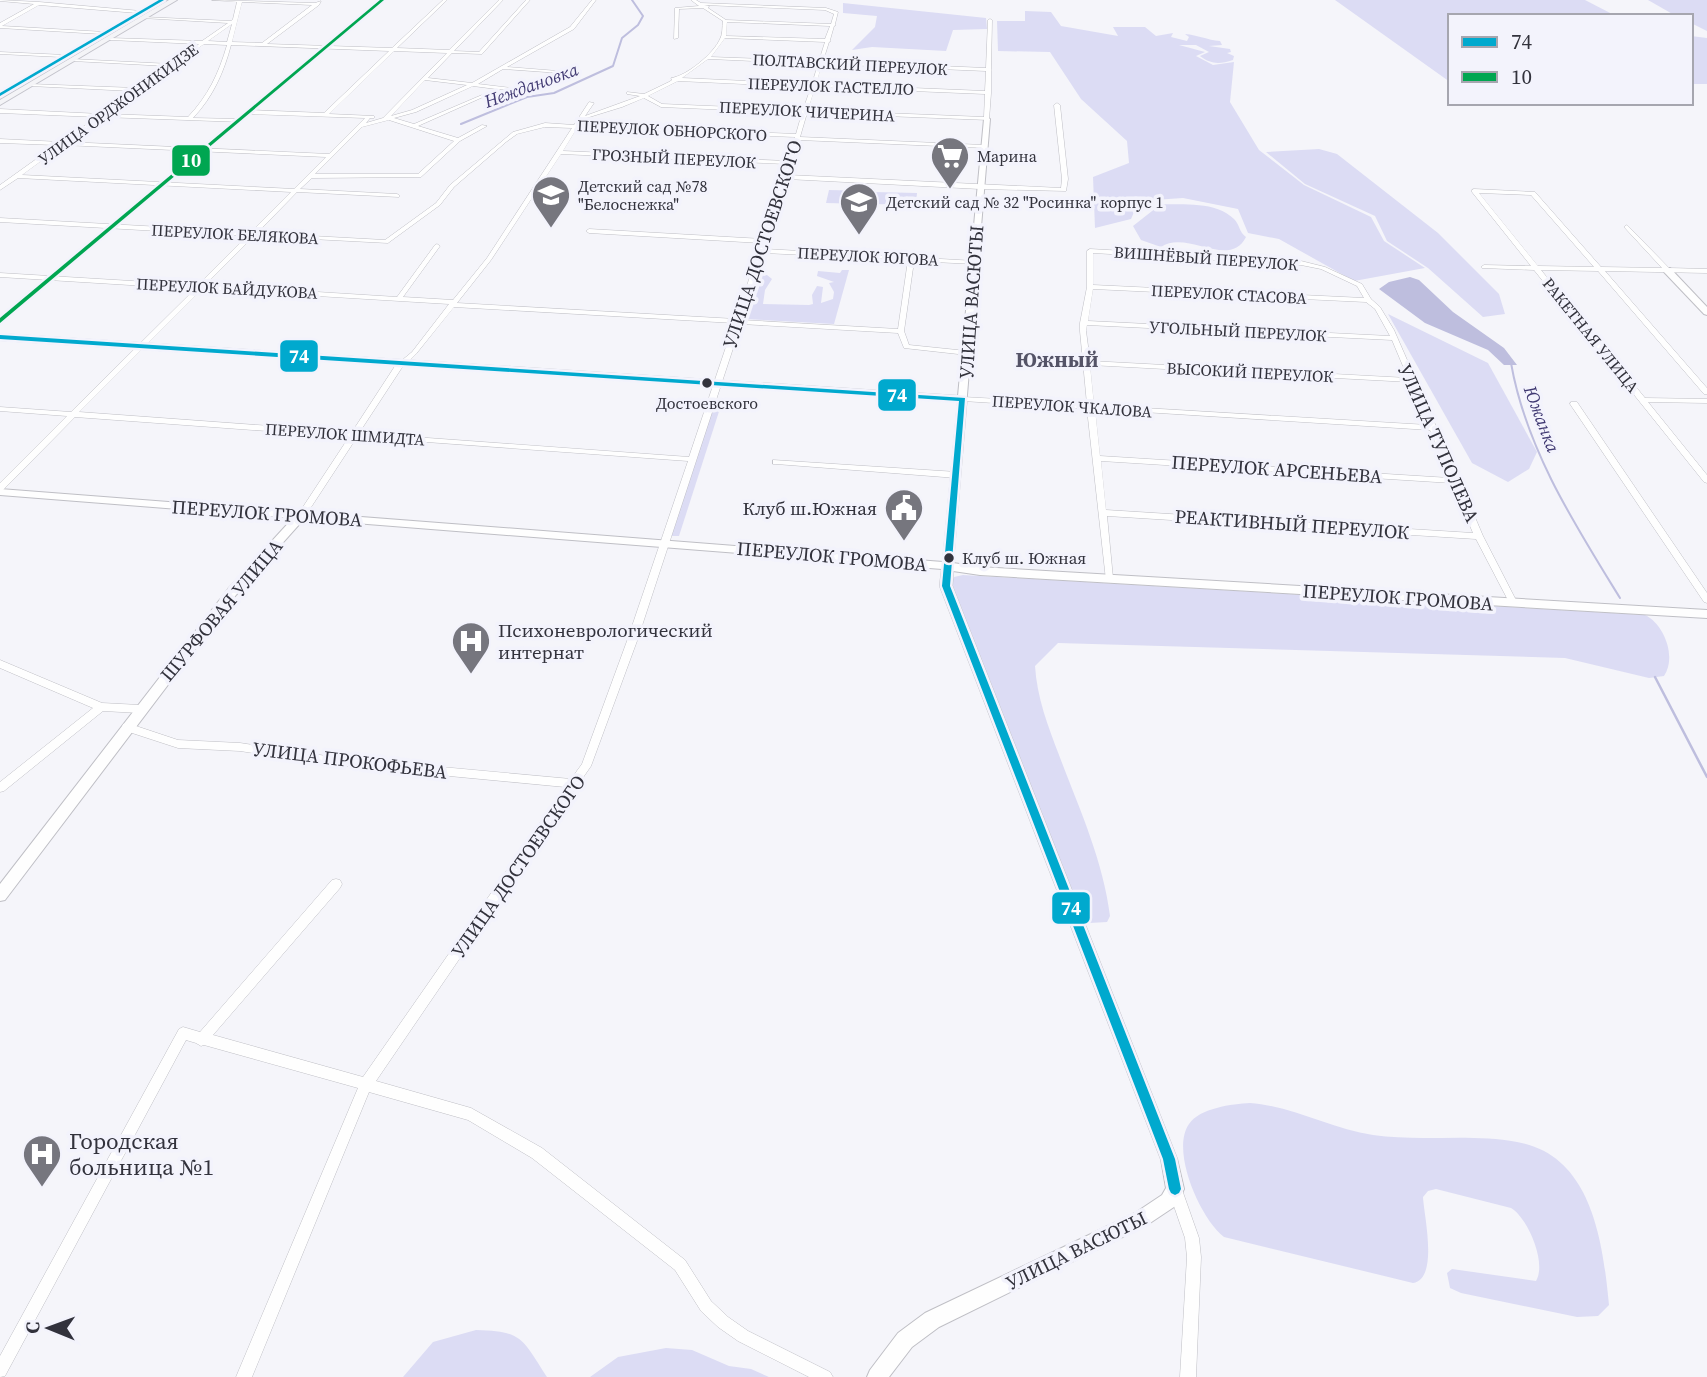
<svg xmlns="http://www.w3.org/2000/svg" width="1707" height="1377" font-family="'Source Serif 4',serif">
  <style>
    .green { fill: #dcdcf4 }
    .water { fill: #bebede }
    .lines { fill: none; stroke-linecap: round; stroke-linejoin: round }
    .stream-far1 { stroke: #bebede; stroke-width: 2 }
    .stream { stroke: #bebede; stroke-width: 2.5 }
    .minor-casing { stroke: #bfbfc5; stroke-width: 1 }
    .tertiary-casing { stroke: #bfbfc5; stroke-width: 2 }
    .primary-casing { stroke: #c3c3cb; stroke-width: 2 }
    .minor { fill: #fefefe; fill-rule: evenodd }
    .tertiary { fill: #fefefe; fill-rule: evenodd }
    .primary { fill: #f4f4f7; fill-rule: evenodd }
    .bus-1-casing { stroke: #f3f3fc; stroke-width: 5 }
    .bus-2-casing { stroke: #f3f3fc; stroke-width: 5 }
    .bus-1 { fill: #00a9ce; fill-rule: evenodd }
    .bus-2 { fill: #00a651; fill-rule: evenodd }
    .bus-dot { fill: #32323c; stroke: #f3f3fc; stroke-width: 2.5 }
    .labels { text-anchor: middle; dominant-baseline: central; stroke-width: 7; stroke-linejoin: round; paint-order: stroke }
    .far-street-label { font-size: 16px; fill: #32323c; stroke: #f3f3fc }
    .far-poi-label { font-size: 16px; fill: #32323c; stroke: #f3f3fc; text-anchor: start }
    .far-bus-label { font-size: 16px; fill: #32323c; stroke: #f3f3fc }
    .bus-label { font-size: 17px; fill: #32323c; stroke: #f3f3fc; text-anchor: start }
    .far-water-label { font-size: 18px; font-style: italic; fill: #403972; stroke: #f3f3fc }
    .street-label { font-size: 19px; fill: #32323c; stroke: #f3f3fc }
    .poi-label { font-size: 19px; fill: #32323c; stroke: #f3f3fc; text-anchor: end }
    .far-district-label { font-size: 21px; font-weight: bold; fill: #545367; stroke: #f3f3fc }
    .near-poi-label { font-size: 23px; fill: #32323c; stroke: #f3f3fc; text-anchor: start }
    .line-badge { stroke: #f3f3fc; stroke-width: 2.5 }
    .badge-label { font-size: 19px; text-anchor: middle; font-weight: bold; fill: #fff }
  </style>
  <rect width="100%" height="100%" fill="#f5f5fa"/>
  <!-- green -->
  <g class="green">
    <polygon points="165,0 170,0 0,100 0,97"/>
    <polygon points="1335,0 1585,0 1616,16 1450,16 1450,82"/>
    <polygon points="1648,0 1707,0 1707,31 1691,23 1691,16 1676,16"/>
    <polygon points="843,3 986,18 987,29 953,30 946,51 872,47 852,50 875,27 877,16 843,13"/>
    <path d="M1025,11L1051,12L1061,26L1118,36L1113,27H1145L1156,36L1173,33L1171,37L1187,41L1189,37L1185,34C1198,35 1207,40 1220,41L1222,45L1209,46L1230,49L1231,52L1227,53L1234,56L1233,60C1220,64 1212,65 1200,56L1209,52L1196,45H1179L1205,52L1196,56L1213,65L1234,62L1230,102L1259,150L1304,185L1371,217L1384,241L1425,268L1354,281L1279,239L1248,233L1238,209L1183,198L1139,201L1131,219L1095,228L1093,177L1129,163L1127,141L1081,99L1050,52L998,51L997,21H1025Z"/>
    <polygon points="1691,36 1707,38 1707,84 1691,84"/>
    <polygon points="1319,149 1337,154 1438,233 1499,294 1505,314 1483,317 1428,268 1387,241 1375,216 1305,184 1266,152"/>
    <polygon points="829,190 868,191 866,204 826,203"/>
    <polygon points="874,192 917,193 916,205 873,204"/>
    <path d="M1161,204C1183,205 1216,201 1234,219C1240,225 1239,232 1246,237C1229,270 1187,229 1161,247L1141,240L1133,226Z"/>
    <polygon points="842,270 849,270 834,324 745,319 759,275 767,275 772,279 765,290 763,304 809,305 813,304 812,295 817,286 823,287 821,303 833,299 834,292 829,283 834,282 817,276 818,271 840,273"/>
    <polygon points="1388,314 1488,363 1537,452 1529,469 1508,482 1472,463"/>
    <polygon points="715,399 723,399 679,536 669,536"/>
    <path d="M963,575L1645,615C1664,624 1677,657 1664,676L1649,678L1565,658L1058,643L1035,666C1037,698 1048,726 1059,755C1079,808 1103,860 1110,916L1107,922L1089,923L1077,903L951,584L954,577Z"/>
    <path d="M1250,1103C1292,1106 1331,1129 1373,1135C1421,1142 1470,1133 1517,1142C1593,1155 1603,1244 1609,1305L1598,1316L1577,1317L1461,1293L1450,1288L1447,1273L1452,1269L1536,1281C1547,1263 1528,1218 1511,1208L1436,1189L1428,1191L1423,1197C1424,1216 1439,1279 1413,1283L1224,1237C1201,1220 1170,1151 1189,1124C1200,1108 1232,1104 1250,1103Z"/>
    <path d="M476,1330C523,1331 522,1339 547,1377H403L433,1342Z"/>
    <polygon points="666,1348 692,1350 729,1366 751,1369 769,1377 590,1377 618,1357"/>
  </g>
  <!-- water -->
  <polygon class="water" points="1410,277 1419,280 1453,312 1504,348 1517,365 1504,365 1488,350 1425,323 1379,289 1389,282"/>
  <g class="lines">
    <!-- stream-far1 -->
    <g class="stream-far1">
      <polyline points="461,124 527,97 554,93 613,66 622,38 638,25 643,16 632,0"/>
      <path d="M1511,363C1526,449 1575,525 1620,598"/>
    </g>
    <!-- stream -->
    <polyline class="stream" points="1655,677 1707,777"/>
    <!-- minor casing -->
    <g class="minor-casing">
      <g id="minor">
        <path d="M0,0L39,2L141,11L159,0H164L0,96V93L61,57L0,54V52L66,55L101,34L0,28V23L34,4L0,1ZM39,5L137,13L105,32L2,26Z"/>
        <path d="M212,0L315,3L321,1L319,5L267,44L392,48L443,0H447L397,48L449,50L499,0H503L454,51L479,52L526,0H530L482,54L452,53L428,78L472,83L570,27L592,0H596L574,29L507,67L558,71L560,73L503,69L478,84L528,90L530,92L501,89L418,126L458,138L482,125L487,126L460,141L421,177L312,178L300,189L397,194L399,195V197L297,192L257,233L385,240L436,203L450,185L513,132L545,123L574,125L589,102L594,103L585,116L640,96L627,94V92L644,94L669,82L672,80L671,78C687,76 714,53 720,39C723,34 722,27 723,21L703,8L679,9L678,38L674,39L675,8L699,6L691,0H696L701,3L826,8L838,12L835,24L836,25L834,26L830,40L831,41L829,42L823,61L986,68L988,20L990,19L992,20L991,69L992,70L991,71V93L989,120L807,113L800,137L984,145L987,147L986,148L799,140L788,175L1061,188L1062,179L1054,105L1057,103L1060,105L1068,179L1066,191L980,189L787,179L765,249L976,261V263L974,264L914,261L904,331L909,345L967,351L970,353L967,355L904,348L898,333L741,324L637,641L591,766L580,782V787L576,788L376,1081L471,1108L542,1148L685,1260L711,1301L728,1317L748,1331L830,1372L833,1377H809L738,1341L718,1327L701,1311L675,1270L532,1158L468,1120L369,1092L252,1377H236L358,1088L204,1045L201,1046L196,1043L186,1040L5,1376L0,1377V1356L179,1029L183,1027L200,1032L332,880L336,879L340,880L342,884L340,888L213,1035L363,1077L565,787L333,765L240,751L178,748L123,730L122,727L123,724L127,723L178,740L240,743L333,757L571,779L582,764L627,641L688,461L357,437L304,518L301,519L297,516L349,437L75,417L3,490L0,491V483L67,416L0,411V407L71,412L195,289L0,277V273L198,285L247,236L0,222V218L251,232L291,192L18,178L0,190V185L56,145L0,143V139L61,142L97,117L0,113V109L101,114L132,91L30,86L28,85L30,84L136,88L167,66L72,61L70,60L72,59L171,64L199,44L110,40L108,39L110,38L202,41L228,23L142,18L144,17L231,21L233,19L237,2ZM242,2L312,5L262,43L232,42ZM704,5L825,10L834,14L831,24L726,20L708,8L709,6ZM727,22L830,26L825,39L726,36ZM232,24L227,42L208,41ZM725,38L825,42L819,61L711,57ZM204,44L227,45C219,73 208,96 188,117L107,114ZM231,45L389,51L324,113L250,110L247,112L250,114L365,118L329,154L67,142L103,117L242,122L243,121L240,119L193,118C213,97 224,72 231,45ZM394,51L447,53L383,118L366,123L370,118H374V116L329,114ZM708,59H710L818,64L812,84L682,78ZM822,64L986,71L985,91L816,84ZM425,80L467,85L412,110L391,116ZM678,81L811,87L803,110L662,104L648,96ZM473,86L496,89L414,124L394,118L416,112ZM815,87L985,94L984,117L808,110ZM644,98L661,107L802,113L796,134L579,125L583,119L622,107ZM389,120L454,141L418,174H315L362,127ZM545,127L572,128L487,258L453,300L403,297L440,246L437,244L435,245L397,297L205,285L254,236L388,243L440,205L454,187L506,142L517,134ZM577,128L795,137L787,161L563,151ZM63,145L326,157L294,189L22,175ZM561,154L786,164L763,239L589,229L586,231L589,233L761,243L736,319L457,303L491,260ZM764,253L908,260L898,329L742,320ZM202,289L449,304L412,352L395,366L352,432L79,412ZM454,307L734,323L689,457L359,433L401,369L416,354Z"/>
        <path d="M1474,189L1535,192L1601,267L1662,268L1625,228V226L1627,225L1669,268L1707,269V273L1605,271L1707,388V394H1704L1598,271L1541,270L1645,398L1707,399V403L1648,402L1707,475V483L1704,482L1534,270L1482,268L1481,267L1484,265L1531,266L1472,192V190ZM1479,193L1531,195L1594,267L1538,266Z"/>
        <path d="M1090,249L1301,261L1325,267L1362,284L1371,299L1380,307L1394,330L1459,479L1461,481L1460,482L1483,536L1518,604L1517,606H1511L1476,539L1107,516L1113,578L1112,580H1106L1087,409L963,401L959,399L963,397L1087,404L1080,331V323L1087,287V251ZM1093,253L1301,265L1321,269L1357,286L1364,298L1093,285ZM1093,289L1366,302L1375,309L1390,336L1088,321ZM1087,325L1392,340L1408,378L1090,361L1086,331ZM1090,365L1410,382L1428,425L1094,405ZM1095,409L1430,430L1450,478L1100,456ZM1101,461L1452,483L1473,533L1106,510Z"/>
        <polygon points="1571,402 1577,402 1707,593 1707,603 1704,602 1570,404"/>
        <polygon points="773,460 957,472 961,475 957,478 776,464 773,464"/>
        <polygon points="0,660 102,703 140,705 143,706 145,709 143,712 140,713 103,711 4,791 0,792 0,782 93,708 0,668"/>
        <polygon points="1175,1182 1180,1184 1199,1238 1201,1257 1196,1377 1180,1377 1187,1257 1185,1238 1168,1189 1170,1184"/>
      </g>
    </g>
    <!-- tertiary casing -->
    <g class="tertiary-casing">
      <g id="tertiary">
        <polygon points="379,0 385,0 0,324 0,317"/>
        <polygon points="987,117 990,119 953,563 980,567 1707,610 1707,618 980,575 953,571 952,586 1177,1159 1184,1189 1181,1195 1174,1207 1147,1225 939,1327 912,1347 889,1377 867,1377 870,1370 898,1333 925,1313 1135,1213 1162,1195 1166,1188 1161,1159 940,586 942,569 304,519 236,595 5,900 0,901 0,884 228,589 293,518 0,495 0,489 943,562 958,401 0,340 0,334 958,396 984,119"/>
        <polygon points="1664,268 1670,268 1707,307 1707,315 1704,314 1664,272"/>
      </g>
    </g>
    <!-- primary casing -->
    <g class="primary-casing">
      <polygon id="primary" points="169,0 177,0 0,105 0,100"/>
    </g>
    <!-- minor -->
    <use href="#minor" class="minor"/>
    <!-- tertiary -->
    <use href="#tertiary" class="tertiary"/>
    <!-- primary -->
    <use href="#primary" class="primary"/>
    <!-- bus-1 casing -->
    <g class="bus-1-casing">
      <g id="bus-1">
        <polygon points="159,0 164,0 0,96 0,93"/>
        <polygon points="0,335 965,398 950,586 1175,1159 1181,1189 1179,1193 1175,1195 1171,1193 1169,1189 1163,1159 942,586 959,401 0,339"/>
      </g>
    </g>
    <!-- bus-2 casing -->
    <g class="bus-2-casing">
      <polygon id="bus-2" points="380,0 384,0 0,323 0,318"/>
    </g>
    <!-- bus-1 -->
    <use href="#bus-1" class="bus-1"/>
    <!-- bus-2 -->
    <use href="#bus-2" class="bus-2"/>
  </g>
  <!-- icons -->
  <defs>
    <g id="supermarket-pin" transform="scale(2.0125)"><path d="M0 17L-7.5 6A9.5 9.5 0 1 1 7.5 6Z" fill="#76767e" stroke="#f3f3fc"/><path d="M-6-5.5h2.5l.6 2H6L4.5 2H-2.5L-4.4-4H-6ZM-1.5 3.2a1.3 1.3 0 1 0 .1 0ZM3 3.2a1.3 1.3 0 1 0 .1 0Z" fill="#fff"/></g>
    <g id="school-pin" transform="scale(2.0125)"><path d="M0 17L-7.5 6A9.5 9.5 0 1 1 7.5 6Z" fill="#76767e" stroke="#f3f3fc"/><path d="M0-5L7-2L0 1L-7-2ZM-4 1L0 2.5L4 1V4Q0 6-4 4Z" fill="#fff"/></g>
    <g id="civic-pin" transform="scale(2.0125)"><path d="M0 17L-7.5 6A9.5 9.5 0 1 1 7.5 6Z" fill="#76767e" stroke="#f3f3fc"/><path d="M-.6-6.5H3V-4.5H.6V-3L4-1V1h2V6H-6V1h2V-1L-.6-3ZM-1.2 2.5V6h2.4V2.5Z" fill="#fff"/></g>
    <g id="hospital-pin" transform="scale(2.0125)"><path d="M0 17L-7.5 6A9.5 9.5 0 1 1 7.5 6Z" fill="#76767e" stroke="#f3f3fc"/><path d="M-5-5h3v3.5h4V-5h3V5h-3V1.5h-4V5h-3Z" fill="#fff"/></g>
  </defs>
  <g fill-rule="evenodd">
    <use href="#supermarket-pin" x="950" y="156"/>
    <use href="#school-pin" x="551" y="195"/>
    <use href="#school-pin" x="859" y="202"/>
    <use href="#civic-pin" x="904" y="508"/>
    <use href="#hospital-pin" x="471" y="641"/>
    <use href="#hospital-pin" x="42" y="1154"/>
  </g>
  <!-- markers -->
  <g class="bus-dot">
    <circle cx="707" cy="383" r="6"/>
    <circle cx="949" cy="558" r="6"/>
  </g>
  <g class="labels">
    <!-- far-street labels -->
    <g class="far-street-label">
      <text transform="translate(850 64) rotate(3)">ПОЛТАВСКИЙ ПЕРЕУЛОК</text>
      <text transform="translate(831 86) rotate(2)">ПЕРЕУЛОК ГАСТЕЛЛО</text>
      <text transform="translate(118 104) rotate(-36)">УЛИЦА ОРДЖОНИКИДЗЕ</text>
      <text transform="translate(807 111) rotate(3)">ПЕРЕУЛОК ЧИЧЕРИНА</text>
      <text transform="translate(672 130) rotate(3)">ПЕРЕУЛОК ОБНОРСКОГО</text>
      <text transform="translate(674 158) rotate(3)">ГРОЗНЫЙ ПЕРЕУЛОК</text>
      <text transform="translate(235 234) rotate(3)">ПЕРЕУЛОК БЕЛЯКОВА</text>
      <text transform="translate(868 256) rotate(3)">ПЕРЕУЛОК ЮГОВА</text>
      <text transform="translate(1206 258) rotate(4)">ВИШНЁВЫЙ ПЕРЕУЛОК</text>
      <text transform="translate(227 288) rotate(3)">ПЕРЕУЛОК БАЙДУКОВА</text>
      <text transform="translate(1229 294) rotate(3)">ПЕРЕУЛОК СТАСОВА</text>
      <text transform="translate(1238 331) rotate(3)">УГОЛЬНЫЙ ПЕРЕУЛОК</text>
      <text transform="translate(1591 335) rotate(51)">РАКЕТНАЯ УЛИЦА</text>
      <text transform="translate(1250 372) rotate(3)">ВЫСОКИЙ ПЕРЕУЛОК</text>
      <text transform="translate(1072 406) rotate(4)">ПЕРЕУЛОК ЧКАЛОВА</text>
      <text transform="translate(345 434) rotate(4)">ПЕРЕУЛОК ШМИДТА</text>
    </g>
    <!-- far-poi labels -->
    <g class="far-poi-label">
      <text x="977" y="156">Марина</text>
      <text x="578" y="186">Детский сад №78<tspan x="578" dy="18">"Белоснежка"</tspan></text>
      <text x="886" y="202">Детский сад № 32 "Росинка" корпус 1</text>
    </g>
    <!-- far-bus labels -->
    <g class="far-bus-label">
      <text x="707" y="403">Достоевского</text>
    </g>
    <!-- bus labels -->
    <g class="bus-label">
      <text x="962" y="558">Клуб ш. Южная</text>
    </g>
    <!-- far-water labels -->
    <g class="far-water-label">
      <text transform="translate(531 85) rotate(-20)">Неждановка</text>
      <text transform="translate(1542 419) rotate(69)">Южанка</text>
    </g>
    <!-- street labels -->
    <g class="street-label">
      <text transform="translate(762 244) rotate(-72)">УЛИЦА ДОСТОЕВСКОГО</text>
      <text transform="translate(971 302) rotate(-86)">УЛИЦА ВАСЮТЫ</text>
      <text transform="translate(1439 443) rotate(66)">УЛИЦА ТУПОЛЕВА</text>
      <text transform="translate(1277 469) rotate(4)">ПЕРЕУЛОК АРСЕНЬЕВА</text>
      <text transform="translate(267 513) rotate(4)">ПЕРЕУЛОК ГРОМОВА</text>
      <text transform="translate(1292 524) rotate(4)">РЕАКТИВНЫЙ ПЕРЕУЛОК</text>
      <text transform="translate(832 556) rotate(5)">ПЕРЕУЛОК ГРОМОВА</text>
      <text transform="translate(1398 597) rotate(4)">ПЕРЕУЛОК ГРОМОВА</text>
      <text transform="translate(221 610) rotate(-50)">ШУРФОВАЯ УЛИЦА</text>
      <text transform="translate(350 760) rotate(7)">УЛИЦА ПРОКОФЬЕВА</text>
      <text transform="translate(518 866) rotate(-55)">УЛИЦА ДОСТОЕВСКОГО</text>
      <text transform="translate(1076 1250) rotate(-26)">УЛИЦА ВАСЮТЫ</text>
    </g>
    <!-- poi labels -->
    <g class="poi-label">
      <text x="877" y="508">Клуб ш.Южная</text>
      <text x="498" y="630" text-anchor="start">Психоневрологический<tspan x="498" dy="22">интернат</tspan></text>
    </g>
    <!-- far-district labels -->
    <g class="far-district-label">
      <text x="1057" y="359">Южный</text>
    </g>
    <!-- near-poi labels -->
    <g class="near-poi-label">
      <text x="69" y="1141">Городская<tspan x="69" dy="26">больница №1</tspan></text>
    </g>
  </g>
  <g class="line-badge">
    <rect x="171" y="144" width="40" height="33" rx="7" fill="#00a651"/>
    <rect x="279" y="339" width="40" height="34" rx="7" fill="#00a9ce"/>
    <rect x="877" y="378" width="40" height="34" rx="7" fill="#00a9ce"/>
    <rect x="1051" y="891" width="40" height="34" rx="7" fill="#00a9ce"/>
  </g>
  <g class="badge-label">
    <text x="191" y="167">10</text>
    <text x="299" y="363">74</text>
    <text x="897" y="402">74</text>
    <text x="1071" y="915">74</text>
  </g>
  <!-- legend -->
  <rect x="1448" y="14" width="245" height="91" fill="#f3f3fc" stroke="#a6a6af" stroke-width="2"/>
  <rect x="1462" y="37" width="35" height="10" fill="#00a9ce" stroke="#a6a6af" stroke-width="2"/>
  <text x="1511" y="49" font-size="21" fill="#32323c">74</text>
  <rect x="1462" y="72" width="35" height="10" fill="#00a651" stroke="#a6a6af" stroke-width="2"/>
  <text x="1511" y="84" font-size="21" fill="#32323c">10</text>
  <!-- north arrow -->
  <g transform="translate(49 1328) rotate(271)" stroke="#f3f3fc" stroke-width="5" paint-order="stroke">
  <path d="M0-5L12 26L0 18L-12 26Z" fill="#32323c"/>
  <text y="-10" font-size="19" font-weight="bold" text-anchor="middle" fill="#32323c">С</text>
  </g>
</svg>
